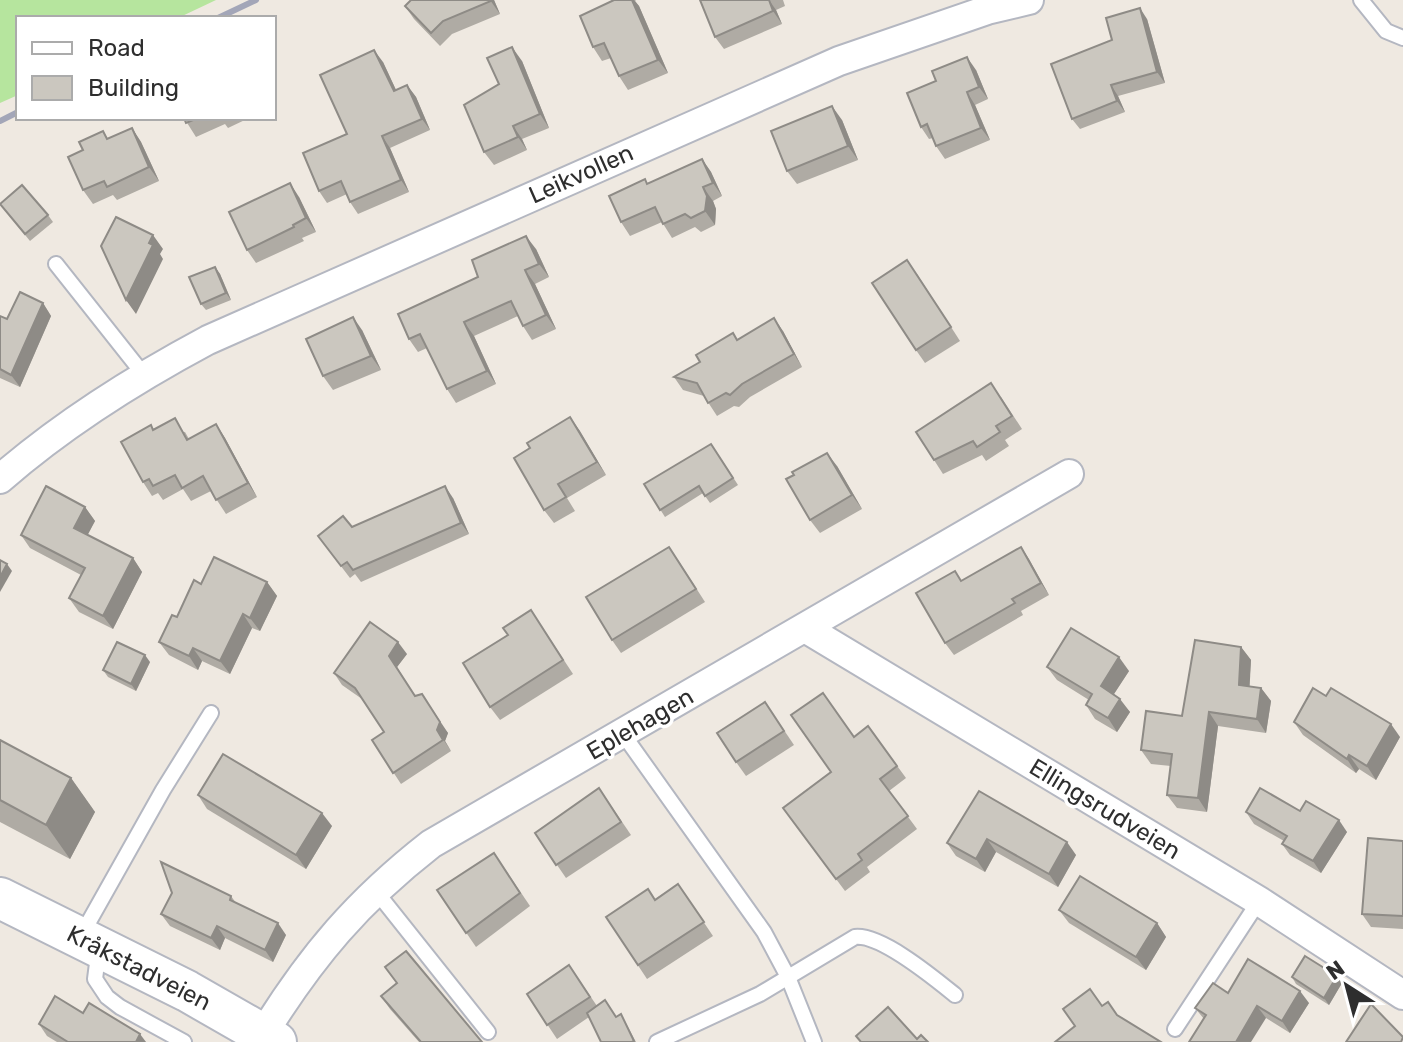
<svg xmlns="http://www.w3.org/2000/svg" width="1403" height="1042" font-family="Rubik,sans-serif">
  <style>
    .grass { fill: #b6e59e }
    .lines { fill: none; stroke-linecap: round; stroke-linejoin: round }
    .service-casing { stroke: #b4b7c1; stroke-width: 18 }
    .minor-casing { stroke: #b4b7c1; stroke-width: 32 }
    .secondary-casing { stroke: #b4b7c1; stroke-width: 44 }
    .service { stroke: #fff; stroke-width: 14 }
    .minor { stroke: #fff; stroke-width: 28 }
    .secondary { stroke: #fff; stroke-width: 40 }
    .rail { stroke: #a3a6b8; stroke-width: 6 }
    .wall { fill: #afaba4 }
    .shaded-wall { fill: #8e8b86 }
    .building { fill: #cbc7bf; stroke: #8e8b86; stroke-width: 2 }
    .labels { text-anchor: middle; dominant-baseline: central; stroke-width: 7; stroke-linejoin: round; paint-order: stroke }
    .street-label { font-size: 24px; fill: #2e2e2e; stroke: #fff }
  </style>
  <rect width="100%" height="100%" fill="#efe9e1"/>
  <!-- grass -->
  <polygon class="grass" points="0,0 216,0 178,18 18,18 18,95 0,103"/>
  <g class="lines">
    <!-- service casing -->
    <g class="service-casing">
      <g id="service">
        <polyline points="1361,0 1386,31 1403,38"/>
        <polyline points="56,264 144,375"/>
        <polyline points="623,734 764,932 788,977 814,1042"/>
        <polyline points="375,890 488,1032"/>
        <polyline points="82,934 163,790 211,713"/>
        <polyline points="99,948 95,979 107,997 120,1007 184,1042"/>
        <polyline points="1175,1029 1259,901"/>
        <path d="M657,1042L760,994L855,937C881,934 934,978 955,995"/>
      </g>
    </g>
    <!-- minor casing -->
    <g class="minor-casing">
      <g id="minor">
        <path d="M0,479C63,424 135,379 208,340L839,61L987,10L1029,0"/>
        <polyline points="805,628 1259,901 1403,995"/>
        <path d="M263,1034C312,955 358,901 431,844L1069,474"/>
      </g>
    </g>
    <!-- secondary casing -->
    <g class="secondary-casing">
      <polyline id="secondary" points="0,898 187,991 276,1042"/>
    </g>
    <!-- service -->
    <use href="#service" class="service"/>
    <!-- minor -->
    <use href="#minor" class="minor"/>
    <!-- secondary -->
    <use href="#secondary" class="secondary"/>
    <!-- rail -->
    <g class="rail">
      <polyline points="218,18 256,0"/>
      <polyline points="0,121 18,112"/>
    </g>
  </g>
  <!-- wall -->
  <g class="wall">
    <polygon points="411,0 494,0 500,14 452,34 440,46 414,19 405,6"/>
    <polygon points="612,0 636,0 635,1 639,6 668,73 628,90 619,76 611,58 602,61 593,47"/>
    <polygon points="700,0 783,0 785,6 776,10 782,24 724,49 715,37"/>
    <polygon points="1147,19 1165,83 1118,96 1125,112 1080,129 1072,119"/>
    <polygon points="522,61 549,128 522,139 527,150 494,165 484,152 499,84"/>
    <polygon points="383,62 396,90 407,85 416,97 430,130 390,148 409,192 358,214 350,202 347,194 327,203 319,191"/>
    <polygon points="976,70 988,99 975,105 990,140 945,159 936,146 933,138 929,139 921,127"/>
    <polygon points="184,118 249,118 228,128 225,124 196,137"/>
    <polygon points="842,120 858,160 797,184 787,171"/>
    <polygon points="132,128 141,142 159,181 117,200 113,195 93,204 83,190 83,150 103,131 108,139"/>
    <polygon points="702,159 711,172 722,196 713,201 716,209 715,225 701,232 695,227 672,238 662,222 630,236 621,222 648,184"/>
    <polygon points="299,197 316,232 302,238 304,241 256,263 247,250"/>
    <polygon points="0,204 48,215 53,222 30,241"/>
    <polygon points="536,249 549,277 535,284 556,329 532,340 523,326 518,316 474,336 496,384 456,403 447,389 427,348 418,352 409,339 478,277"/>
    <polygon points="215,267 220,274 231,300 206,310 201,304"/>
    <polygon points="917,274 960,341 925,363 916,350"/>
    <polygon points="43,303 51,316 20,387 0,378 0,316 7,319"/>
    <polygon points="362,330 381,370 333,390 323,376"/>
    <polygon points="783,331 802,367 750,397 739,407 734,406 717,416 704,396 683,390 674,377 738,340"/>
    <polygon points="1001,397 1022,429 1005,440 1009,446 986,461 982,455 943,474 916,432"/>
    <polygon points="570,417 606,475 567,498 575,511 554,523 544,510 530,448"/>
    <polygon points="216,424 225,438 257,497 226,514 211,491 191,501 183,489 163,500 158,493 152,496 143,482 154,429 185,432 189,439"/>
    <polygon points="716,451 738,485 710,503 703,493 665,517 644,484"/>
    <polygon points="837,466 862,509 820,533 810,520"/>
    <polygon points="453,498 469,534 361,582 355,574 350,578 318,536"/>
    <polygon points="85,507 95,521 87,535 133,558 142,572 113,629 79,612 69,598 81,575 30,548 21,535"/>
    <polygon points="1021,547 1049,595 1021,611 1023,615 954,655 945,643 962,581"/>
    <polygon points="678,560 705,602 621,653 612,640"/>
    <polygon points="267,582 277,596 260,631 252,628 230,674 202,661 198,670 169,655 159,642 201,584"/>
    <polygon points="531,610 573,674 500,720 490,707 508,635"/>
    <polygon points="1241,647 1251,660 1249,686 1261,688 1271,701 1266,733 1218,726 1207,812 1177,808 1167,795 1171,766 1151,764 1141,750 1182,716"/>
    <polygon points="407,654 397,667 415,696 448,733 445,741 451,751 401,784 372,740 384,732 362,699 342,685 334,673"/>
    <polygon points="150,662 136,691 108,677 103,670"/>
    <polygon points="1047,667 1129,671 1114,694 1130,712 1117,732 1095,719 1086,705 1089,700 1057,680"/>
    <polygon points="765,702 794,745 746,776 736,762"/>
    <polygon points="1294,722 1400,737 1376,780 1359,769 1356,773 1303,735"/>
    <polygon points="868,726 906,778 889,791 917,829 867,867 870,872 845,891 792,820 831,772 854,737"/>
    <polygon points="0,740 71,778 95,812 70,859 0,822"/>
    <polygon points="599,788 631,835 566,878 535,833"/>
    <polygon points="979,791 1076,855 1058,887 996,852 985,872 956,856 947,843"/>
    <polygon points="198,795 332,826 306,869 207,809"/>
    <polygon points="1300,811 1347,832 1321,873 1290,855 1282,844 1284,841 1254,824 1246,812"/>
    <polygon points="1403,841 1403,929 1371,927 1362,914"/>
    <polygon points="494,853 530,906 476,947 437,890"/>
    <polygon points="678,884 713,936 647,979 606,917 655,899"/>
    <polygon points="231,896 236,903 286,935 273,962 225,938 220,950 170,926 161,914"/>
    <polygon points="1059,910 1157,923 1166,937 1146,970 1069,923"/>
    <polygon points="569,965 597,1006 616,1017 621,1014 636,1042 601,1042 589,1017 557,1039 527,994"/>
    <polygon points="385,967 482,1042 419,1042 390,1009 381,996 397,984"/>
    <polygon points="1292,977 1342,983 1329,1005 1296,984"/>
    <polygon points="1228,993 1309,1003 1290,1033 1266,1018 1204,1019 1195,1008"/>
    <polygon points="83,1013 146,1042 57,1042 47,1036 39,1024"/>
  </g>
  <!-- shaded-wall -->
  <g class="shaded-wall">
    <polygon points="490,0 494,0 500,14"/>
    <polygon points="632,0 634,0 639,6 668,73 658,60"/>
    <polygon points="769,0 776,10 782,24 773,11"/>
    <polygon points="1140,8 1147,19 1165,83 1157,72"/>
    <polygon points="512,47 522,61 549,128 540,114"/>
    <polygon points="374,50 383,62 402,103 394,91"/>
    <polygon points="967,57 976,70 988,99 979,87"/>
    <polygon points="407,85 416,97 430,130 422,119"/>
    <polygon points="1111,85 1118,96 1125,112 1117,101"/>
    <polygon points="967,92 975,105 990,140 981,128"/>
    <polygon points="832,106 842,120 858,160 848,146"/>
    <polygon points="513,126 522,139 527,150 518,137"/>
    <polygon points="132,128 141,142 159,181 149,167"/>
    <polygon points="382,136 390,148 409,192 401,180"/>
    <polygon points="702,159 711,172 722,196 713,183"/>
    <polygon points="290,183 299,197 316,232 306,218"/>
    <polygon points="703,187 713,201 716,209 715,225 705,211"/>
    <polygon points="153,235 163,249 160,254 163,259 136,314 126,300"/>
    <polygon points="526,236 536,249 549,277 539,264"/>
    <polygon points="215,267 220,274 231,300 226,293"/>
    <polygon points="525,270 535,284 556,329 546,315"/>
    <polygon points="43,303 51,316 20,387 11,375"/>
    <polygon points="353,317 362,330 381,370 371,356"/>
    <polygon points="774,318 783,331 802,367 794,354"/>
    <polygon points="464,322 474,336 496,384 487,371"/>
    <polygon points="570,417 580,431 606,475 597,462"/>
    <polygon points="216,424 225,438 257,497 248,483"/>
    <polygon points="827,453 837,466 862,509 852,495"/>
    <polygon points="445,486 453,498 469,534 461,523"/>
    <polygon points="85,507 95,521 84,542 74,528"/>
    <polygon points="1021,547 1029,559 1049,595 1041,583"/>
    <polygon points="133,558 142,572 113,629 103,616"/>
    <polygon points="7,564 12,571 0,592 0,577"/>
    <polygon points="267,582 277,596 260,631 250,618"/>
    <polygon points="243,614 252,628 230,674 220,661"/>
    <polygon points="398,642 407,654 397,667 389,656"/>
    <polygon points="1241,647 1251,660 1249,698 1239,685"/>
    <polygon points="193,648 202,661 198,670 189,656"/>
    <polygon points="145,655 150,662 136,691 131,684"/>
    <polygon points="1119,657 1129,671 1110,700 1101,686"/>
    <polygon points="1261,688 1271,701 1266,733 1257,719"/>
    <polygon points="422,694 448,733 445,741 451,751 437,730"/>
    <polygon points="1120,699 1130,712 1117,732 1108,718"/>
    <polygon points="1209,712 1218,726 1207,812 1198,798"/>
    <polygon points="1391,724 1400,737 1376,780 1367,766"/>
    <polygon points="1349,755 1359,769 1356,773 1347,759"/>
    <polygon points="71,778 95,812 70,859 46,825"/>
    <polygon points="322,813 332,826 306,869 296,855"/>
    <polygon points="1339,820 1347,832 1321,873 1313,861"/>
    <polygon points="987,839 996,852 985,872 976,859"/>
    <polygon points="1067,842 1076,855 1058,887 1049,874"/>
    <polygon points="278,923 286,935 273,962 265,950"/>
    <polygon points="1157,923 1166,937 1146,970 1136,957"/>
    <polygon points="217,926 225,938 220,950 211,938"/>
    <polygon points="1337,976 1342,983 1329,1005 1324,998"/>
    <polygon points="1300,991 1309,1003 1290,1033 1282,1021"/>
    <polygon points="1257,1006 1266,1018 1251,1042 1236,1042"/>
    <polygon points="140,1034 146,1042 136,1042"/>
  </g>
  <!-- building -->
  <g class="building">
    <polygon points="411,0 490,0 491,1 443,21 431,33 405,6"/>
    <polygon points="614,0 632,0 658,60 619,76 604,43 593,47 580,16"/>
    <polygon points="700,0 769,0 773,11 715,37"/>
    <polygon points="1140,8 1157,72 1111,85 1117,101 1072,119 1051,64 1112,40 1106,18"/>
    <polygon points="512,47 540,114 513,126 518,137 484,152 464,105 499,84 487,58"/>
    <polygon points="374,50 394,91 407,85 422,119 382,136 401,180 350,202 341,181 319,191 303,153 347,134 320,75"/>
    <polygon points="967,57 979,87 967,92 981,128 936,146 927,124 921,127 907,93 936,81 932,71"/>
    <polygon points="832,106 848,146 787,171 771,131"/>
    <polygon points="184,118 198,118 186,123"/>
    <polygon points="132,128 149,167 107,187 104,181 83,190 68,157 83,150 79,142 103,131 107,139"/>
    <polygon points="702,159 713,183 703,187 707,196 705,211 691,218 685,214 663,224 655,207 621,222 609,196 645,179 647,184"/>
    <polygon points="290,183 306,218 293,225 294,227 247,250 229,212"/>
    <polygon points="22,185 48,215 25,234 0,204"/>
    <polygon points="116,217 153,235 149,243 153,245 126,300 101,246"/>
    <polygon points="526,236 539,264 525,270 546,315 523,326 511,301 464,322 487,371 447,389 420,334 409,339 398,314 478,277 472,260"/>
    <polygon points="907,260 951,327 916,350 872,283"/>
    <polygon points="215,267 226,293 201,304 189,277"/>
    <polygon points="20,292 43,303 11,375 0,369 0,316 7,319"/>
    <polygon points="353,317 371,356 323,376 306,339"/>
    <polygon points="774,318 794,354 742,384 730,395 726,393 708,403 697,383 674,377 700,362 696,355 733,333 737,340"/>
    <polygon points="991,383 1012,416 996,426 1000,432 977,447 973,441 934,460 916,432"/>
    <polygon points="570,417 597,462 558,484 566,497 544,510 514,458 530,448 527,443"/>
    <polygon points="175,418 187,440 216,424 248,483 216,500 203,476 182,488 175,475 153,486 149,479 143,482 121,442 151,425 153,430"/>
    <polygon points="711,444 733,478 705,496 699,486 660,510 644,484"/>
    <polygon points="827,453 852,495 810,520 786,479 794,475 792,472"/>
    <polygon points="46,486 85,507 74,528 133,558 103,616 69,598 85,568 21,535"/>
    <polygon points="445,486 461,523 353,570 347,562 341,566 318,536 343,516 352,527"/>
    <polygon points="669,547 696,589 612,640 586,597"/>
    <polygon points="1021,547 1041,583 1012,599 1015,603 945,643 916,593 955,571 961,581"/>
    <polygon points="214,557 267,582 250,618 243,614 220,661 193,648 189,656 159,642 172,615 177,617 194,580 201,584"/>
    <polygon points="0,560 7,564 0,577"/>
    <polygon points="531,610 563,660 490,707 463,663 508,635 503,628"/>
    <polygon points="370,622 398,642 389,656 415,696 422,694 440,722 437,730 443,740 393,773 372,740 384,732 355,688 334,673"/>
    <polygon points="1071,628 1119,657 1101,686 1120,699 1108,718 1086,705 1092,694 1047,667"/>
    <polygon points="1195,640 1241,647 1239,685 1261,688 1257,719 1209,712 1198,798 1167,795 1172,754 1141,750 1146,711 1182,716"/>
    <polygon points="117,642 145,655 131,684 103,670"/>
    <polygon points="1313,688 1326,696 1331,688 1391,724 1367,766 1349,755 1347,759 1294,722"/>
    <polygon points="823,693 854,737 868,726 897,766 880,779 908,816 858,854 862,860 836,879 783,808 831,772 791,715"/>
    <polygon points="765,702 784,731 736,762 717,733"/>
    <polygon points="0,740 71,778 46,825 0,800"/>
    <polygon points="223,754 322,813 296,855 198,795"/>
    <polygon points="599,788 621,822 556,865 535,833"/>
    <polygon points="1260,788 1300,811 1306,801 1339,820 1313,861 1282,844 1287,836 1246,812"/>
    <polygon points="979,791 1067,842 1049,874 987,839 976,859 947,843"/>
    <polygon points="1368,838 1403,841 1403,916 1362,914"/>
    <polygon points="494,853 520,893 466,933 437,890"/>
    <polygon points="161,862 231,896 230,900 278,923 265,950 217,926 211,938 161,914 172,893"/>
    <polygon points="1080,876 1157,923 1136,957 1059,910"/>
    <polygon points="678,884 704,922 638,965 606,917 648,889 655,900"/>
    <polygon points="406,951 482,1042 421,1042 381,996 397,983 385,967"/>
    <polygon points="1305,956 1337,976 1324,998 1292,977"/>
    <polygon points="1248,959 1300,991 1282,1021 1257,1006 1236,1042 1189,1042 1206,1015 1195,1008 1213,983 1228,993"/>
    <polygon points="569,965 590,997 547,1025 527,994"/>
    <polygon points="1090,989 1102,1006 1108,1002 1117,1015 1161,1042 1055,1042 1075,1026 1063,1009"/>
    <polygon points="55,996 83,1013 89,1003 140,1034 136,1042 68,1042 39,1024"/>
    <polygon points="605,1000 616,1017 621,1014 634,1041 632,1042 601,1042 587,1013"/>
    <polygon points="1371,1004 1403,1037 1401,1042 1346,1042"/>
    <polygon points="888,1007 917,1039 921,1035 928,1042 861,1042 856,1036"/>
  </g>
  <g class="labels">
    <!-- street labels -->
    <g class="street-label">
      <text transform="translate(581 174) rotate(-24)">Leikvollen</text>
      <text transform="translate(640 724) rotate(-30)">Eplehagen</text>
      <text transform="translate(1105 809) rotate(31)">Ellingsrudveien</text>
      <text transform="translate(139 968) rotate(27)">Kråkstadveien</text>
    </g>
  </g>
  <!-- legend -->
  <rect x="16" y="16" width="260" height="104" fill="#ffffff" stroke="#ababab" stroke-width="2"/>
  <rect x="32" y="42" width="40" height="12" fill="#ffffff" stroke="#ababab" stroke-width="2"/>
  <text x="88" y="56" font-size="24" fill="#2e2e2e">Road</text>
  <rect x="32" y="76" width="40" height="24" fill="#cbc7bf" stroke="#ababab" stroke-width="2"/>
  <text x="88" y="96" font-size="24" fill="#2e2e2e">Building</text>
  <!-- north arrow -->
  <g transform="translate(1347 986) rotate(324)" stroke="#ffffff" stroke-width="6" paint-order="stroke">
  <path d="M0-6L14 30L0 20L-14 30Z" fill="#2e2e2e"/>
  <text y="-12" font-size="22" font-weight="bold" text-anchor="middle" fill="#2e2e2e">N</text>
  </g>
</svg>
